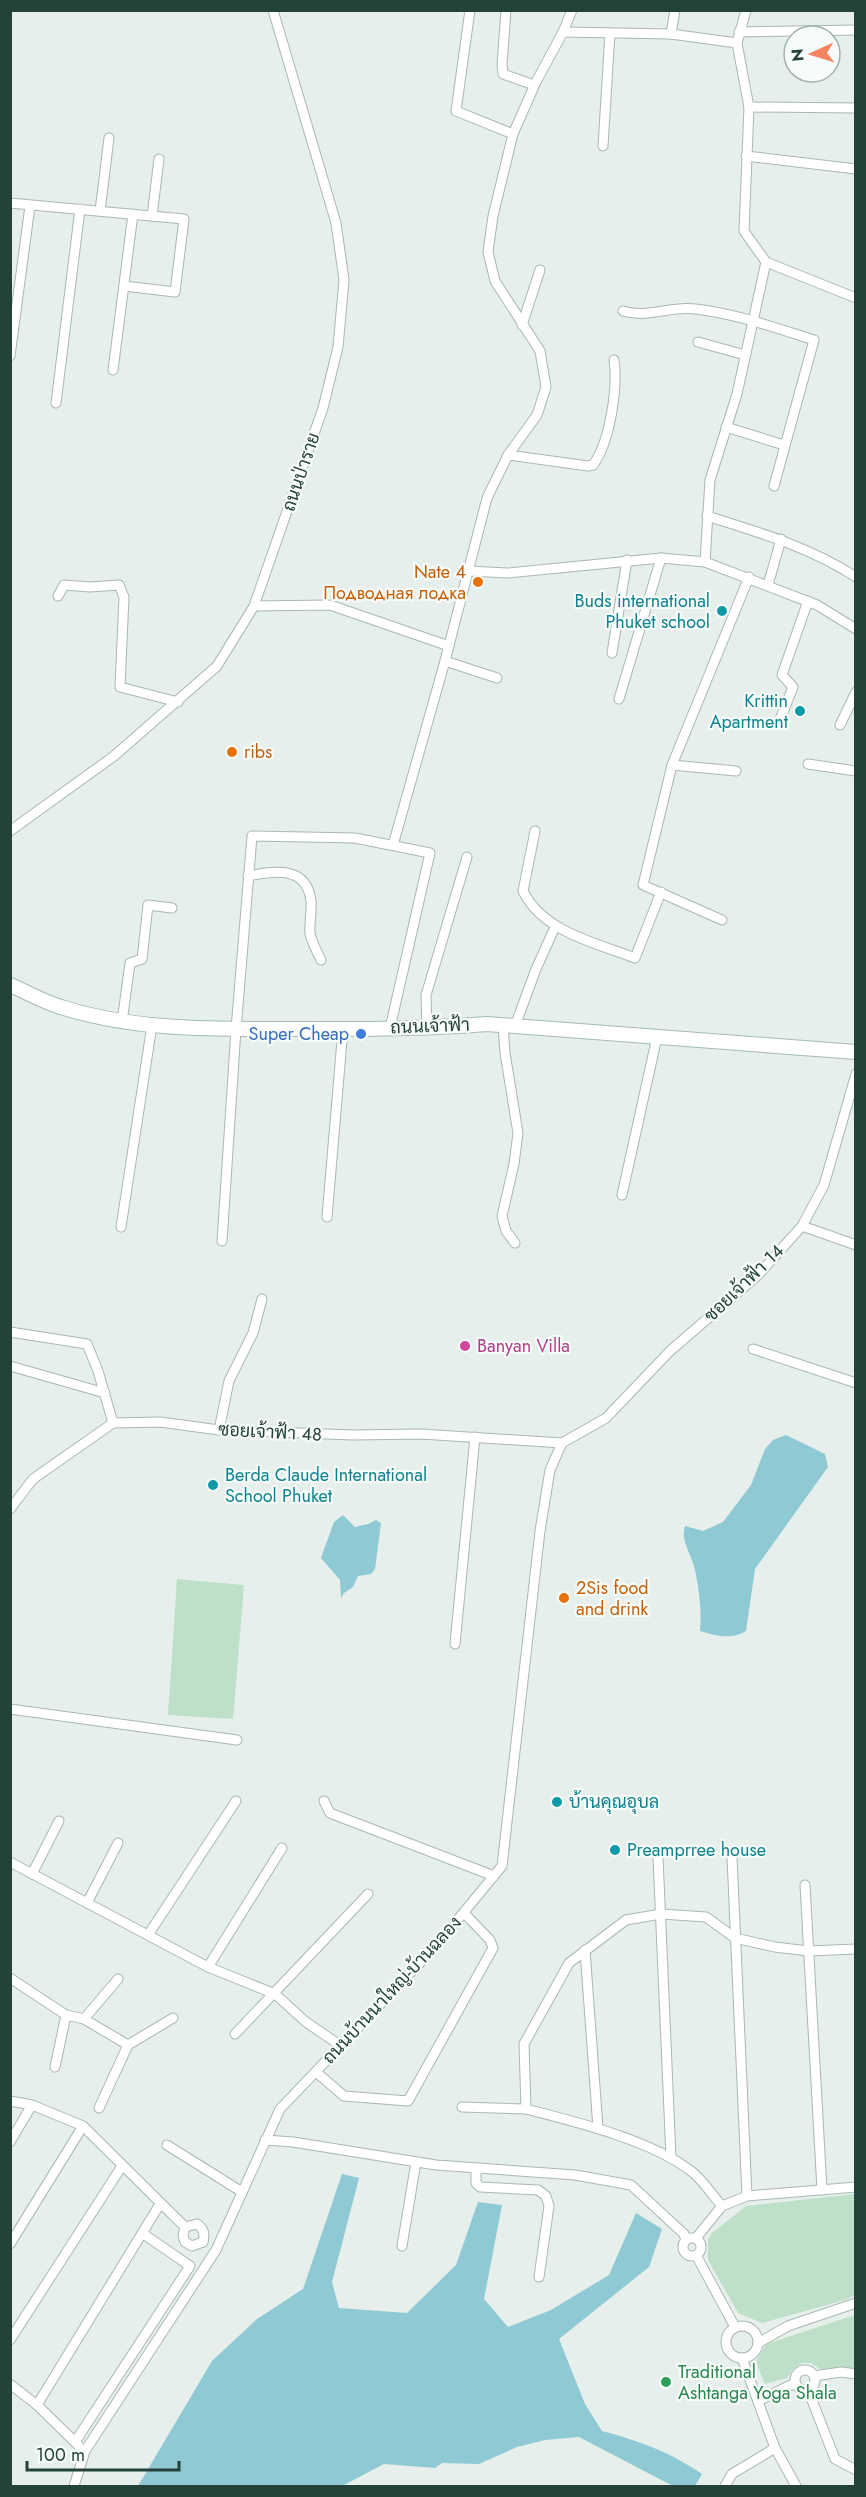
<svg xmlns="http://www.w3.org/2000/svg" width="866" height="2497" font-family="Jost,Sarabun,sans-serif">
  <style>
    .green { fill: #bfe0c8 }
    .water { fill: #8ec9d4 }
    .lines { fill: none; stroke-linecap: round; stroke-linejoin: round }
    .minor-casing { stroke: #a8b8b2; stroke-width: 11 }
    .secondary-casing { stroke: #a4bbb3; stroke-width: 16 }
    .minor { stroke: #fff; stroke-width: 9 }
    .secondary { stroke: #fff; stroke-width: 14 }
    .food-dot { fill: #e8710a; stroke: #f7fbf9; stroke-width: 2 }
    .culture-dot { fill: #0f9aa8; stroke: #f7fbf9; stroke-width: 2 }
    .shop-dot { fill: #3f7fe0; stroke: #f7fbf9; stroke-width: 2 }
    .hotel-dot { fill: #d1479c; stroke: #f7fbf9; stroke-width: 2 }
    .leisure-dot { fill: #2e9e5b; stroke: #f7fbf9; stroke-width: 2 }
    .labels { text-anchor: middle; dominant-baseline: central; stroke-width: 4.5; stroke-linejoin: round; paint-order: stroke }
    .street-label { font-size: 18px; fill: #24423a; stroke: #f7fbf9 }
    .food-label { font-size: 18px; fill: #c56008; stroke: #f7fbf9; text-anchor: start }
    .culture-label { font-size: 18px; fill: #0d838f; stroke: #f7fbf9; text-anchor: start }
    .shop-label { font-size: 18px; fill: #366cbe; stroke: #f7fbf9; text-anchor: end }
    .hotel-label { font-size: 18px; fill: #b23c85; stroke: #f7fbf9; text-anchor: start }
    .leisure-label { font-size: 18px; fill: #27864d; stroke: #f7fbf9; text-anchor: start }
  </style>
  <rect width="100%" height="100%" fill="#e6efeb"/>
  <!-- green -->
  <g class="green">
    <polygon points="177,1579 244,1585 233,1719 168,1715"/>
    <polygon points="855,2194 855,2295 845,2300 762,2323 738,2313 708,2260 708,2240 711,2234 746,2206"/>
    <polygon points="855,2315 855,2368 820,2369 811,2363 802,2363 793,2369 787,2378 765,2384 756,2362 766,2344"/>
  </g>
  <!-- water -->
  <g class="water">
    <path d="M786,1435L825,1454L828,1467L755,1569L746,1631C731,1640 717,1636 700,1631C702,1611 699,1589 695,1570C692,1554 680,1542 685,1526L703,1531L723,1522L751,1485L765,1449L773,1440Z"/>
    <polygon points="343,1515 355,1527 368,1524 376,1520 381,1523 375,1569 371,1574 358,1576 353,1587 344,1593 341,1598 340,1580 321,1558 334,1522"/>
    <path d="M342,2174L359,2178L332,2282L339,2308L407,2313L456,2265L478,2202L502,2205L484,2299L508,2327L551,2310L609,2275L636,2213L662,2229L649,2267L559,2339L585,2404L602,2431C642,2442 668,2451 702,2474L695,2486H673L579,2437L545,2440L517,2447L479,2464L442,2463L435,2468L384,2464L342,2486H138L212,2361L257,2319L303,2289Z"/>
  </g>
  <g class="lines">
    <!-- minor casing -->
    <g class="minor-casing">
      <g id="minor">
        <polyline points="470,10 456,111 513,134"/>
        <polyline points="506,10 502,65 503,74 534,85"/>
        <polyline points="563,32 671,34 737,43"/>
        <polyline points="739,32 856,30"/>
        <polyline points="671,34 675,10"/>
        <polyline points="749,107 856,108"/>
        <polyline points="603,146 610,33"/>
        <polyline points="746,156 856,169"/>
        <polyline points="10,203 184,219 175,292 124,286"/>
        <polyline points="100,211 109,138"/>
        <polyline points="152,216 159,159"/>
        <polyline points="766,262 856,298"/>
        <path d="M623,311C649,319 670,305 696,309C737,314 776,328 814,340L774,486"/>
        <polyline points="522,325 540,270"/>
        <polyline points="698,342 745,355"/>
        <polyline points="10,356 30,206"/>
        <polyline points="113,370 133,214"/>
        <polyline points="56,403 80,209"/>
        <polyline points="726,427 784,445"/>
        <path d="M508,455L588,466L593,465C610,442 618,388 614,360"/>
        <path d="M707,516C758,532 810,547 856,577"/>
        <polyline points="705,562 710,480 737,394 766,262 744,231 749,107 737,43 746,10"/>
        <polyline points="469,571 507,573 661,558 705,562 817,605 856,629"/>
        <polyline points="768,585 781,539"/>
        <polyline points="58,596 64,585 90,587 119,585 124,597 120,687 178,702"/>
        <polyline points="254,606 330,605 449,646"/>
        <polyline points="612,653 627,560"/>
        <polyline points="445,661 497,678"/>
        <polyline points="619,699 661,558"/>
        <polyline points="779,722 793,687 782,675 808,601"/>
        <polyline points="840,725 856,692"/>
        <polyline points="808,764 856,771"/>
        <polyline points="672,765 736,771"/>
        <polyline points="10,831 114,756 217,666 254,606 323,408 338,347 344,280 336,223 273,10"/>
        <path d="M535,831L523,891C543,932 596,943 635,958L661,892"/>
        <polyline points="393,845 445,661 487,498 508,455 537,415 546,387 540,351 495,281 488,252 493,216 513,134 536,82 563,32 572,10"/>
        <path d="M248,876C273,871 307,865 311,901C312,912 309,923 310,934C312,942 317,952 321,960"/>
        <polyline points="722,920 643,885 672,765 749,577"/>
        <polyline points="122,1022 130,963 142,959 148,905 172,908"/>
        <polyline points="503,1025 505,1053 518,1133 514,1164 502,1216 506,1231 515,1243"/>
        <polyline points="515,1026 536,969 555,927"/>
        <polyline points="427,1028 426,995 467,857"/>
        <polyline points="622,1195 657,1037"/>
        <polyline points="327,1217 343,1029"/>
        <polyline points="802,1226 856,1245"/>
        <polyline points="121,1227 152,1025"/>
        <polyline points="222,1241 236,1029 252,836 355,838 430,853 390,1028"/>
        <polyline points="10,1332 87,1344 98,1371 113,1423"/>
        <polyline points="753,1349 856,1383"/>
        <polyline points="10,1366 105,1393"/>
        <polyline points="219,1430 229,1381 253,1333 262,1299"/>
        <polyline points="562,1443 606,1418 670,1351 758,1275 802,1226 824,1185 856,1074"/>
        <polyline points="10,1509 33,1479 113,1423 160,1422 219,1430 353,1435 421,1434 562,1443"/>
        <polyline points="455,1644 475,1437"/>
        <polyline points="10,1709 237,1740"/>
        <polyline points="324,1801 330,1813 494,1876"/>
        <polyline points="658,1857 671,2158"/>
        <polyline points="732,1857 747,2196"/>
        <polyline points="10,1862 208,1967 275,1994 306,2022 341,2046"/>
        <polyline points="32,1874 59,1821"/>
        <polyline points="805,1885 822,2190"/>
        <polyline points="87,1903 118,1843"/>
        <polyline points="148,1935 236,1801"/>
        <polyline points="585,1950 598,2128"/>
        <polyline points="208,1967 282,1848"/>
        <polyline points="10,1978 66,2015 84,2019 128,2045 173,2018"/>
        <polyline points="84,2019 118,1979"/>
        <polyline points="235,2034 368,1894"/>
        <polyline points="55,2067 66,2015"/>
        <polyline points="316,2072 344,2096 408,2101 493,1948 490,1940 464,1913"/>
        <polyline points="10,2101 32,2105 83,2126 185,2227"/>
        <polyline points="462,2107 526,2109"/>
        <polyline points="99,2108 128,2045"/>
        <polyline points="265,2140 293,2142 436,2165 575,2175 631,2185 684,2234 686,2240"/>
        <polyline points="10,2142 32,2105"/>
        <polyline points="167,2145 242,2192"/>
        <polyline points="476,2168 476,2183 480,2187 538,2190 546,2196 549,2206 539,2277"/>
        <path d="M722,2206C712,2195 703,2180 691,2171C651,2140 576,2122 526,2109L524,2044L569,1963L626,1920L661,1914L706,1917L735,1938L775,1947L808,1951L856,1949"/>
        <polyline points="185,2227 183,2235 185,2242 192,2246 203,2242"/>
        <path d="M185,2227L197,2224C204,2229 205,2234 203,2242"/>
        <circle cx="692" cy="2247" r="9"/>
        <polyline points="696,2238 722,2206 747,2196 856,2187"/>
        <polyline points="10,2244 83,2126"/>
        <polyline points="402,2246 416,2162"/>
        <polyline points="696,2255 735,2327"/>
        <circle cx="742" cy="2342" r="16"/>
        <polyline points="10,2340 122,2166"/>
        <polyline points="758,2343 788,2326 856,2303"/>
        <polyline points="742,2358 775,2448 796,2486"/>
        <circle cx="805" cy="2380" r="10"/>
        <polyline points="814,2376 841,2372 856,2374"/>
        <polyline points="10,2384 37,2405 79,2446"/>
        <polyline points="808,2390 835,2459 856,2470"/>
        <polyline points="758,2401 795,2383"/>
        <polyline points="37,2405 160,2204"/>
        <polyline points="75,2442 190,2266 142,2233"/>
        <polyline points="74,2486 85,2451 216,2250 280,2109 436,1946 502,1866 540,1531 550,1470 562,1443"/>
        <polyline points="725,2486 732,2474 775,2448"/>
      </g>
    </g>
    <!-- secondary casing -->
    <g class="secondary-casing">
      <path id="secondary" d="M10,985C27,992 43,1002 61,1007C139,1032 223,1029 305,1029C366,1029 426,1029 487,1024L856,1052"/>
    </g>
    <!-- minor -->
    <use href="#minor" class="minor"/>
    <!-- secondary -->
    <use href="#secondary" class="secondary"/>
  </g>
  <!-- markers -->
  <g class="food-dot">
    <circle cx="478" cy="582" r="6"/>
    <circle cx="232" cy="752" r="6"/>
    <circle cx="564" cy="1598" r="6"/>
  </g>
  <g class="culture-dot">
    <circle cx="722" cy="611" r="6"/>
    <circle cx="800" cy="711" r="6"/>
    <circle cx="213" cy="1485" r="6"/>
    <circle cx="557" cy="1802" r="6"/>
    <circle cx="615" cy="1850" r="6"/>
  </g>
  <circle class="shop-dot" cx="361" cy="1034" r="6"/>
  <circle class="hotel-dot" cx="465" cy="1346" r="6"/>
  <circle class="leisure-dot" cx="666" cy="2382" r="6"/>
  <g class="labels">
    <!-- street labels -->
    <g class="street-label">
      <text transform="translate(301 472) rotate(-71)">ถนนป่าราย</text>
      <text transform="translate(430 1026) rotate(-2)">ถนนเจ้าฟ้า</text>
      <text transform="translate(744 1283) rotate(-44)">ซอยเจ้าฟ้า 14</text>
      <text transform="translate(270 1432) rotate(3)">ซอยเจ้าฟ้า 48</text>
      <text transform="translate(392 1990) rotate(-47)">ถนนบ้านนาใหญ่-บ้านฉลอง</text>
    </g>
    <!-- food labels -->
    <g class="food-label">
      <text x="466" y="572" text-anchor="end">Nate 4<tspan x="466" dy="21">Подводная лодка</tspan></text>
      <text x="244" y="752">ribs</text>
      <text x="576" y="1588">2Sis food<tspan x="576" dy="21">and drink</tspan></text>
    </g>
    <!-- culture labels -->
    <g class="culture-label">
      <text x="710" y="601" text-anchor="end">Buds international<tspan x="710" dy="21">Phuket school</tspan></text>
      <text x="788" y="701" text-anchor="end">Krittin<tspan x="788" dy="21">Apartment</tspan></text>
      <text x="225" y="1475">Berda Claude International<tspan x="225" dy="21">School Phuket</tspan></text>
      <text x="569" y="1802">บ้านคุณอุบล</text>
      <text x="627" y="1850">Preamprree house</text>
    </g>
    <!-- shop labels -->
    <g class="shop-label">
      <text x="349" y="1034">Super Cheap</text>
    </g>
    <!-- hotel labels -->
    <g class="hotel-label">
      <text x="477" y="1346">Banyan Villa</text>
    </g>
    <!-- leisure labels -->
    <g class="leisure-label">
      <text x="678" y="2372">Traditional<tspan x="678" dy="21">Ashtanga Yoga Shala</tspan></text>
    </g>
  </g>
  <!-- border -->
  <rect width="866" height="2497" fill="none" stroke="#24423a" stroke-width="24"/>
  <!-- north arrow -->
  <g transform="translate(812 54) rotate(266)"><circle r="28" fill="#f7fbf9" stroke="#a3b1ad" stroke-width="1.5"/>
  <path d="M0-4.5L10 22L0 15L-10 22Z" fill="#f4845f"/>
  <text y="-9" font-size="16" font-weight="bold" text-anchor="middle" fill="#24423a">N</text>
  </g>
  <!-- scale -->
  <path d="M27 2461v9h152v-9" fill="none" stroke="#24423a" stroke-width="3"/>
  <text x="36" y="2461" font-size="18" fill="#24423a" stroke="#f7fbf9" stroke-width="4.5" paint-order="stroke">100 m</text>
</svg>
